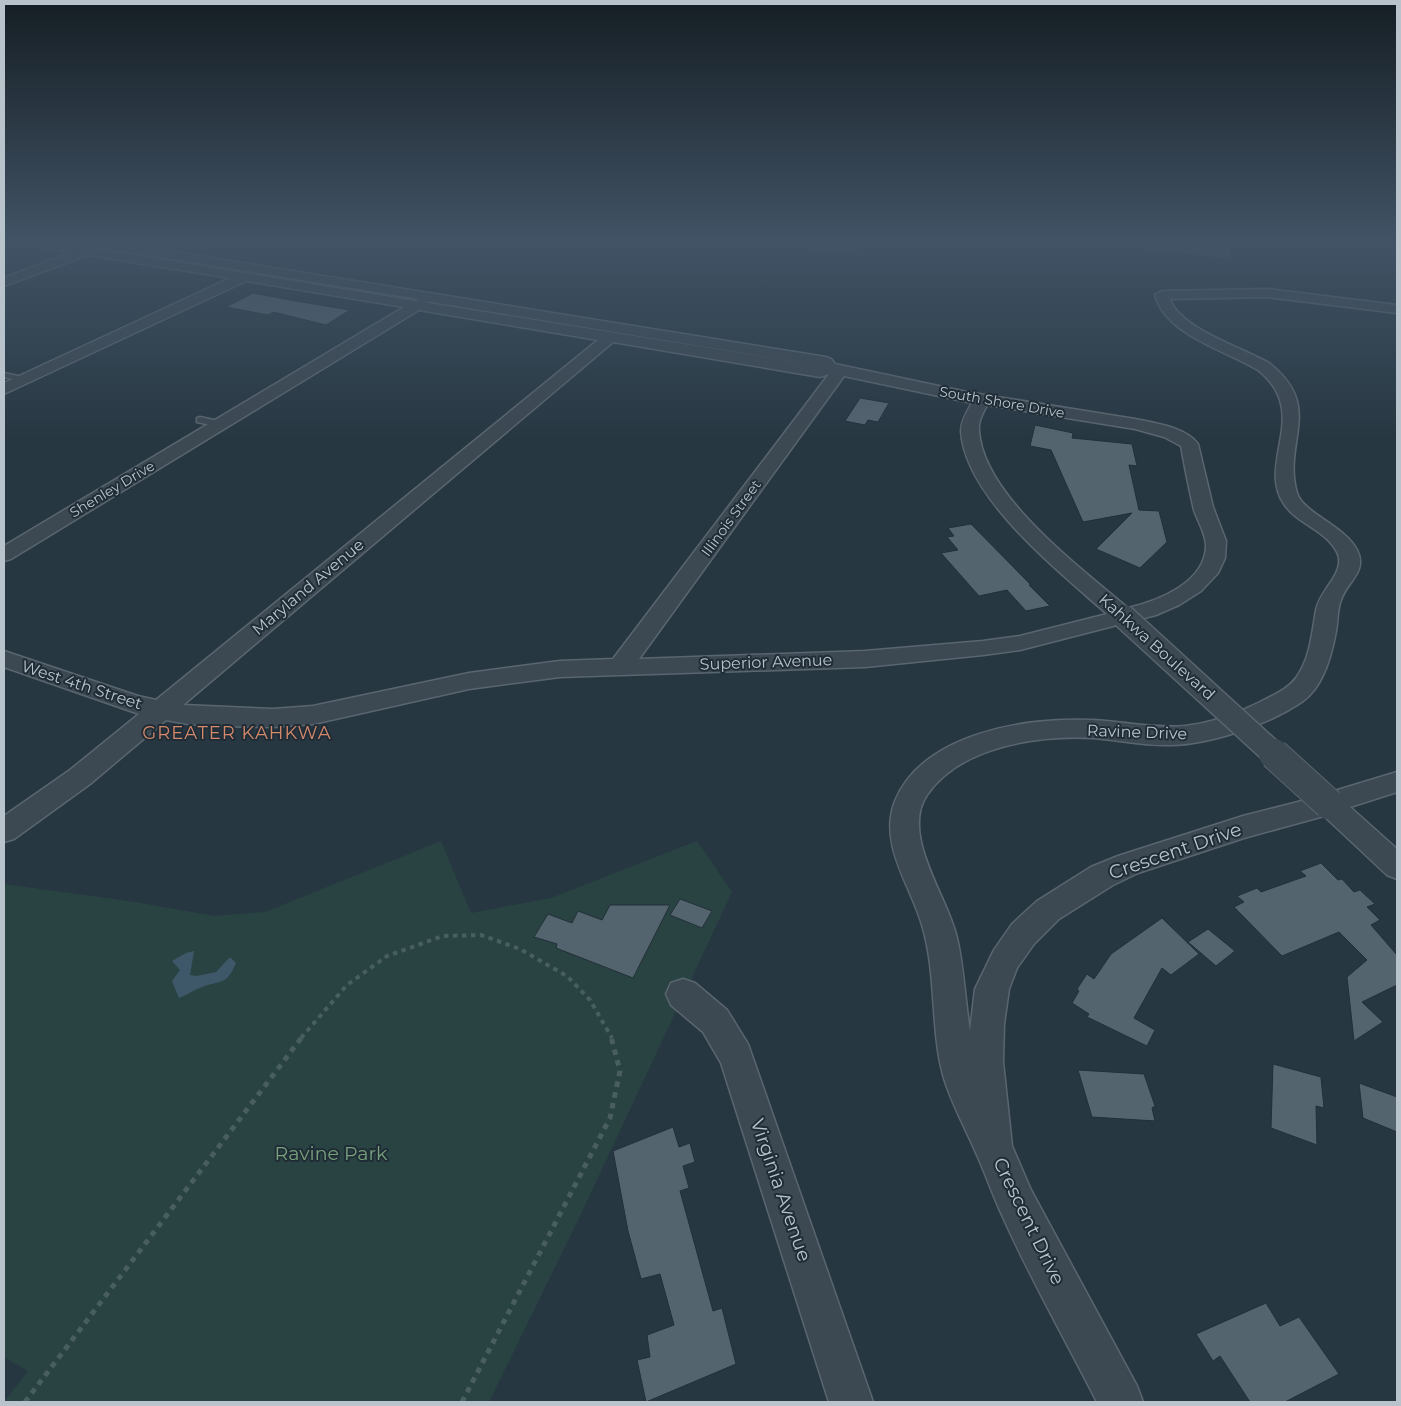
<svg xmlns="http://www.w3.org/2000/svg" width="1401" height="1406" font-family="Montserrat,sans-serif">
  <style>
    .green { fill: #294342 }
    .water { fill: #3e586a }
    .building { fill: #53646f; stroke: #222f39 }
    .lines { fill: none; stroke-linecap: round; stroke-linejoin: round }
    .lane-casing { stroke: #5a666f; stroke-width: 3 }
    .street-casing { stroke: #5a666f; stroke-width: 3 }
    .path-far2 { stroke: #485f5e; stroke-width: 2; stroke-dasharray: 2 2; stroke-linecap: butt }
    .path-far1 { stroke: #485f5e; stroke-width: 4; stroke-dasharray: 4.5 4.5; stroke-linecap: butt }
    .path { stroke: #485f5e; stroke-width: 5; stroke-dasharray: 5.5 5.5; stroke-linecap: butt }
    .lane { fill: #3c4852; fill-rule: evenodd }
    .street { fill: #3c4852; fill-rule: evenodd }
    .street-bridge-far1-casing { stroke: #5a666f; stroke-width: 26; stroke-linecap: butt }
    .street-bridge-casing { stroke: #5a666f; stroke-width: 32; stroke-linecap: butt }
    .street-bridge-far1 { stroke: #3c4852; stroke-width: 23 }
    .street-bridge { stroke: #3c4852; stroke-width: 30 }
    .labels { text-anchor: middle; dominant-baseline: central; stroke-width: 4; stroke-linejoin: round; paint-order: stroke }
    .far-street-label { font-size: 14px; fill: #b9c3cc; stroke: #202d37 }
    .street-label { font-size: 16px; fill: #b9c3cc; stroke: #202d37 }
    .neighbourhood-label { font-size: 18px; letter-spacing: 1px; fill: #d4896b; stroke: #202d37 }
    .near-street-label { font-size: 19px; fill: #b9c3cc; stroke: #202d37 }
    .near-park-label { font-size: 19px; fill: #77a17b; stroke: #202d37 }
  </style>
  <rect width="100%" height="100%" fill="#273742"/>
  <!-- green -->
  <polygon class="green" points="441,841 471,913 551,898 697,841 732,892 579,1218 489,1402 4,1402 28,1371 4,1357 4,884 135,902 214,916 265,912"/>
  <!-- water -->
  <g class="water">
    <path d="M752,242H905C855,253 803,250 752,242Z"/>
    <polygon points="1081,242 1230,242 1230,259 1116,245 1112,247"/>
    <path d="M194,951L190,975L197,976L216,972L229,958H231L236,963C227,985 221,980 202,987C194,990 187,995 179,998L172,981L180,970L172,961L186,953Z"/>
  </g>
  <!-- building -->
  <g class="building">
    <polygon points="253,293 296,301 350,310 326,325 273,312 268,315 226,307"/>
    <polygon points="860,398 889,403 878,422 868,420 865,425 845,421"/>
    <polygon points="1035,425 1073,433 1072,438 1132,444 1137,466 1129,465 1139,510 1159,511 1167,542 1140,568 1096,549 1132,513 1083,522 1051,450 1030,446"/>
    <polygon points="971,524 1031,585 1029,585 1050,606 1026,611 1007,590 979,596 941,553 958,550 947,537 954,536 948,528"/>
    <polygon points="1321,863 1338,880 1342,879 1354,892 1360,890 1375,904 1367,907 1380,920 1371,925 1397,955 1397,985 1362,1002 1383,1022 1354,1041 1347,977 1367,960 1339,932 1282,956 1234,907 1244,902 1237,896 1257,888 1261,892 1306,876 1300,871"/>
    <polygon points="680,899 712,911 702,928 670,915"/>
    <polygon points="610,905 670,905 633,978 556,948 557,944 534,937 548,914 572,923 578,911 602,920"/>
    <polygon points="1162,918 1199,954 1171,975 1162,968 1134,1018 1155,1030 1147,1046 1087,1017 1089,1014 1072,1003 1079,991 1077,989 1087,974 1094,979 1111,954"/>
    <polygon points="1208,929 1235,951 1216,966 1188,942"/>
    <polygon points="1273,1064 1321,1077 1324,1108 1316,1106 1317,1145 1271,1128"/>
    <polygon points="1078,1070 1144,1074 1155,1106 1152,1108 1155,1121 1092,1117"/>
    <polygon points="1359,1083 1397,1097 1397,1132 1363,1118"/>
    <polygon points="673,1127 679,1147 690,1143 695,1162 683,1166 689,1188 680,1191 713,1311 722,1308 736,1364 646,1402 637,1360 650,1357 647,1335 674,1325 660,1274 641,1279 628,1231 613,1151"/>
    <polygon points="1266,1303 1280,1326 1299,1317 1339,1374 1285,1402 1250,1402 1220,1356 1213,1361 1196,1334"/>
  </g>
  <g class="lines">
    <!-- lane casing -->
    <g class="lane-casing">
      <g id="lane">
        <polygon points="4,373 27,378 28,380 24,382 4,377"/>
        <polygon points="200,417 223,422 224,424 220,427 197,422 197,418"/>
      </g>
    </g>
    <!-- street casing -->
    <g class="street-casing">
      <g id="street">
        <path d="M28,242H55L415,301L419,299L92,246L86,242H113L826,357L831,359L835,364L967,392L1135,419C1154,423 1186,427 1198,444L1213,507L1226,541L1225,558L1218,573L1201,591L1179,605L1156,615L1020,650L983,655L865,667L560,677L469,689L313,724L273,727L218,726L188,724L166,720L90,784L14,839L4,842V816L70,770L139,714L4,667V651L138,696L156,700L598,340L419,310L11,559L4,561V546L404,307L246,281L4,394V383L230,278L88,255L4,286V278L72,252L34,246ZM426,301L821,366L428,303ZM613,342L820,377L829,374L613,659L560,661L469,673L313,706L273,709L183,705ZM844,376L972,403C967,411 961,421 961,431C965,498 1060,572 1107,614L1020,636L983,641L865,651L639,659ZM987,405L1135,429L1164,437L1181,446C1185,468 1189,489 1194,510C1198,522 1206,534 1206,546C1205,583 1158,601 1128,608C1082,569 982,495 979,430C978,421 983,413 987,405Z"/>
        <path d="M1267,289L1397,305V313L1267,297L1170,299C1179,328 1243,348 1269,363C1325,407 1282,442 1297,493C1303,513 1345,526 1357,550C1368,572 1347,581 1341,600C1337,610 1338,621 1336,631C1332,654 1323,687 1303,701C1270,724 1212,744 1171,745C1145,746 1119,740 1093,738C1039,735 960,746 927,795C900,835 948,897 957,938C964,968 965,1000 970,1031L975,989L994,950L1012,924L1037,901L1091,867L1118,856L1243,816L1298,802L1397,772V792L1350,807L1397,849V879L1387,875L1324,816L1244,838L1138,873L1113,885L1059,919L1034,944L1017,968L1009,989L1004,1024L1003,1062L1012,1146L1031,1190L1137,1386L1143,1402H1097C1066,1341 1030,1278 1002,1215C993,1196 986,1175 977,1155C966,1129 951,1103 943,1075C930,1026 937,974 922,925C911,886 878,844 895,801C923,733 1027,717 1091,720C1122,721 1153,729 1185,726C1211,723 1236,714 1260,702C1273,695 1287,690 1296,678C1310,659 1312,633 1316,610C1320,589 1347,572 1337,552C1326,530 1297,524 1284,504C1256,463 1312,413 1258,370C1225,350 1166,335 1155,295L1162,291Z"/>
        <polygon points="683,979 695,983 727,1010 748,1044 873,1402 829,1402 721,1063 703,1032 671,1005 666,994 671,983"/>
      </g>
    </g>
    <!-- path-far2 -->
    <polyline class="path-far2" points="1129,247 1130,242"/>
    <!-- path-far1 -->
    <polyline class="path-far1" points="301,1038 347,985 387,956 443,936 481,935 520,949 567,976 590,1000 612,1038"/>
    <!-- path -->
    <g class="path">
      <polyline points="25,1402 302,1037"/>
      <polyline points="462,1402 610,1118 620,1071 611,1037"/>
    </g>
    <!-- lane -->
    <use href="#lane" class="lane"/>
    <!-- street -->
    <use href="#street" class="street"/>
    <!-- street-bridge-far1 casing -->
    <g class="street-bridge-far1-casing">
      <polyline id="street-bridge-far1" points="1123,616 1275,755"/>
    </g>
    <!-- street-bridge casing -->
    <g class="street-bridge-casing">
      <polyline id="street-bridge" points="1274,754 1329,804"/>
    </g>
    <!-- street-bridge-far1 -->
    <use href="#street-bridge-far1" class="street-bridge-far1"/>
    <!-- street-bridge -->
    <use href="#street-bridge" class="street-bridge"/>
  </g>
  <!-- sky -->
  <linearGradient id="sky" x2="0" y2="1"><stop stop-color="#151e24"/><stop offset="0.55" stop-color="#415365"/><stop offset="1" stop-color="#415365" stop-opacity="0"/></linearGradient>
  <rect width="1401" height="439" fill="url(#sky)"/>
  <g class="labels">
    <!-- far-street labels -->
    <g class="far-street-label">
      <text transform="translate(1002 402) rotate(10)">South Shore Drive</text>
      <text transform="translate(112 489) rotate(-31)">Shenley Drive</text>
      <text transform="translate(731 518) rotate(-54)">Illinois Street</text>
    </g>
    <!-- street labels -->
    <g class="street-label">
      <text transform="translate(308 587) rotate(-40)">Maryland Avenue</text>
      <text transform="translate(1157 647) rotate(42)">Kahkwa Boulevard</text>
      <text transform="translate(766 662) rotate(-2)">Superior Avenue</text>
      <text transform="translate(82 685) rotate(18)">West 4th Street</text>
      <text transform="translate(1137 732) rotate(2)">Ravine Drive</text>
    </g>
    <!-- neighbourhood labels -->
    <g class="neighbourhood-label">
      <text x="237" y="733">GREATER KAHKWA</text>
    </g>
    <!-- near-street labels -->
    <g class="near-street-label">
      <text transform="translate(1175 851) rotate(-19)">Crescent Drive</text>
      <text transform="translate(781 1190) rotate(71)">Virginia Avenue</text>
      <text transform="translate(1029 1221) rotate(64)">Crescent Drive</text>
    </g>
    <!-- near-park labels -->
    <g class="near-park-label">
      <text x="331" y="1153">Ravine Park</text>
    </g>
  </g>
  <!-- border -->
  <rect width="1401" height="1406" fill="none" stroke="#b9c3cc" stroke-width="10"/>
</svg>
